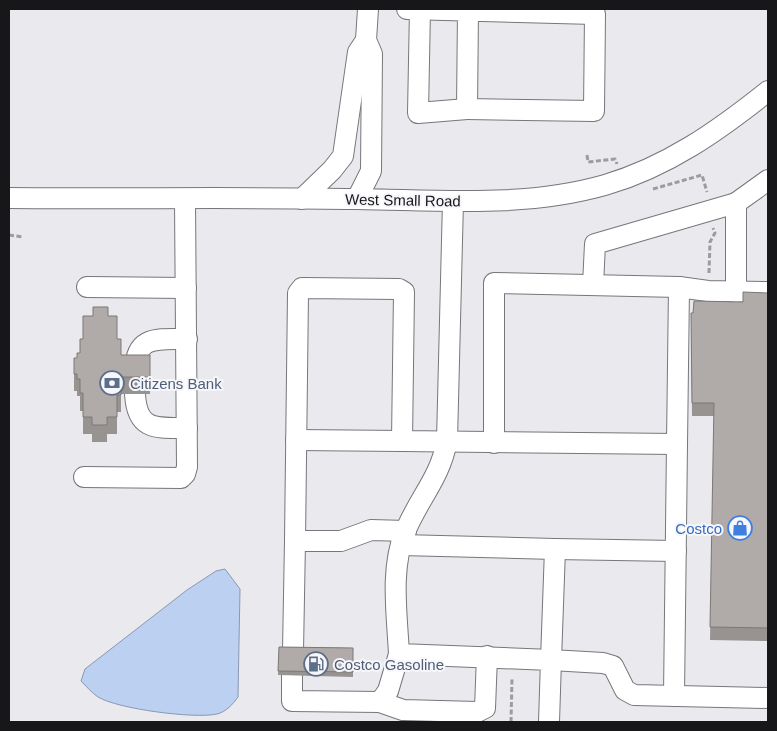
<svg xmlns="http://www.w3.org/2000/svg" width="777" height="731" font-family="Arial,sans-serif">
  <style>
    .water { fill: #bcd0f2; stroke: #8a98b1 }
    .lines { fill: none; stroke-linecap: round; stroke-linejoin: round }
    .minor-casing { stroke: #76777b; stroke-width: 22 }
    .path { stroke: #9c9ca0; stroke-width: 3; stroke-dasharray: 5 2.5; stroke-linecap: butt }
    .minor { stroke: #fff; stroke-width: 20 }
    .wall { fill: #979391 }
    .building { fill: #b0aba9; stroke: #7b7876 }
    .labels { text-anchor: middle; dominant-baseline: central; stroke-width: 4; stroke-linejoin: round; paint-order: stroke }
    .street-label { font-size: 15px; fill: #171719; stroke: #f6f6fb }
    .service-label { font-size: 15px; fill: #4e5e75; stroke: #f6f6fb; text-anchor: start }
    .shop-label { font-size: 15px; fill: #366cbe; stroke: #f6f6fb; text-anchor: end }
  </style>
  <rect width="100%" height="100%" fill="#e9e9ee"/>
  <!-- water -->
  <path class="water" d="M225,569L240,589L238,697C233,704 226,712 217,714C195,719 118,709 98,697C92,693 86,686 81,681L85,669L187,590L216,571Z"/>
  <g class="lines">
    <!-- minor casing -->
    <g class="minor-casing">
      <g id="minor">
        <polyline points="407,9 595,14 594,111 467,109 468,10 469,9"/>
        <polyline points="420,9 418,113 467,109"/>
        <path d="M9,198C125,199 241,197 357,199C440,200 524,208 605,185C667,167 718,131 768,91"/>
        <polyline points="302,199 332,170 343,156 358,52 366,40"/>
        <polyline points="357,199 371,171 372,54 366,40 368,9"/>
        <path d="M453,201L447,441C440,478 419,498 405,532C390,569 397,614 399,654L551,660L549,722"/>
        <polyline points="593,285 595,244 736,203 768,180"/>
        <polyline points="87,287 186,288"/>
        <polyline points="736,292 736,203"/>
        <path d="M135,372C135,335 157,339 187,339"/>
        <path d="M135,394C137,431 156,428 187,428"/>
        <polyline points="296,440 402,441"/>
        <polyline points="494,443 494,283 679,287"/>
        <polyline points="84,477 181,478 185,474 187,467 185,200"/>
        <polyline points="406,531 371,530 341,541 295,541 298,293 302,288 399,289 404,292 402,441 677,444 679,287 708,291 768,292"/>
        <polyline points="401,545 555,549 551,660 603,663 613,666 625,690 634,695 768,698"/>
        <polyline points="555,549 676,551"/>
        <polyline points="293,651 295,541"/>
        <polyline points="292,676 292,701 380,702 403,710 477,712 485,708 487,656"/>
        <polyline points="674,696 677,444"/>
        <polyline points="380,702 388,691 399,654"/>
      </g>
    </g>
    <!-- path -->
    <g class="path">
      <polyline points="587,155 588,162 615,159 617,164"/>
      <polyline points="653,189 702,175 707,192"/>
      <polyline points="9,235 23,237"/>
      <polyline points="709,273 710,242 715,233 713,228"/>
      <polyline points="511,722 512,679"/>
    </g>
    <!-- minor -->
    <use href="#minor" class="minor"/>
  </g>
  <!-- wall -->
  <g class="wall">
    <polygon points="768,293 768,641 710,640 714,416 692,416 691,313 743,302"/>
    <polygon points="108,316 117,339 121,355 150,355 150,394 121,394 121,412 117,412 117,434 107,434 107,442 92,442 92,434 83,434 83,411 80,411 80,396 77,396 77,391 74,391 74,358 77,358 80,353 83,339"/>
    <polygon points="279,647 353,648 353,677 278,675"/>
  </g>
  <!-- building -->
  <g class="building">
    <polygon points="743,292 768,293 768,628 710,627 714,403 692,403 691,313 693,313 694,301 743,302"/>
    <polygon points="93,307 108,307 108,316 117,316 117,339 121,339 121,355 150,355 150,377 121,377 121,395 117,395 117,417 107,417 107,425 92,425 92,417 83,417 83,393 80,393 80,379 77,379 77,374 74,374 74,358 77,358 77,353 80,353 80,339 83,339 83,316 93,316"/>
    <polygon points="279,647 353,648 353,672 278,671"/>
  </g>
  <!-- icons -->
  <defs>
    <g id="bank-ring" transform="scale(1.25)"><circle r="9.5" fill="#f6f6fb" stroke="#5c6f8a" stroke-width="1.5"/><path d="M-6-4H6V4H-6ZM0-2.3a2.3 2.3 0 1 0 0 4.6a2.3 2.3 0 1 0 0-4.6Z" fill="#5c6f8a"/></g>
    <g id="shop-ring" transform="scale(1.25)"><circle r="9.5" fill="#f6f6fb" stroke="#3f7fe0" stroke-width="1.5"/><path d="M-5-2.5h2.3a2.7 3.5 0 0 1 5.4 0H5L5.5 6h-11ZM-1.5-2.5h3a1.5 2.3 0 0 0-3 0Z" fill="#3f7fe0"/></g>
    <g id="fuel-ring" transform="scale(1.25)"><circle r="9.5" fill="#f6f6fb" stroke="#5c6f8a" stroke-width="1.5"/><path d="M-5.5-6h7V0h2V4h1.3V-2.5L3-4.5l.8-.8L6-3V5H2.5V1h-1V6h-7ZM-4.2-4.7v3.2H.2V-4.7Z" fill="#5c6f8a"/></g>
  </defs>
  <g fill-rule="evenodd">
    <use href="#bank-ring" x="112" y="383"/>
    <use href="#shop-ring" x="740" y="528"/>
    <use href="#fuel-ring" x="316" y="664"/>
  </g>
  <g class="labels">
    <!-- street labels -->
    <g class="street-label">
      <text transform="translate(403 200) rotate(1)">West Small Road</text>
    </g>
    <!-- service labels -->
    <g class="service-label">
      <text x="130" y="383">Citizens Bank</text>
      <text x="334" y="664">Costco Gasoline</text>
    </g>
    <!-- shop labels -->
    <g class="shop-label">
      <text x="722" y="528">Costco</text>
    </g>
  </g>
  <!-- border -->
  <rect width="777" height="731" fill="none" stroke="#171719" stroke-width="20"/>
</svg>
